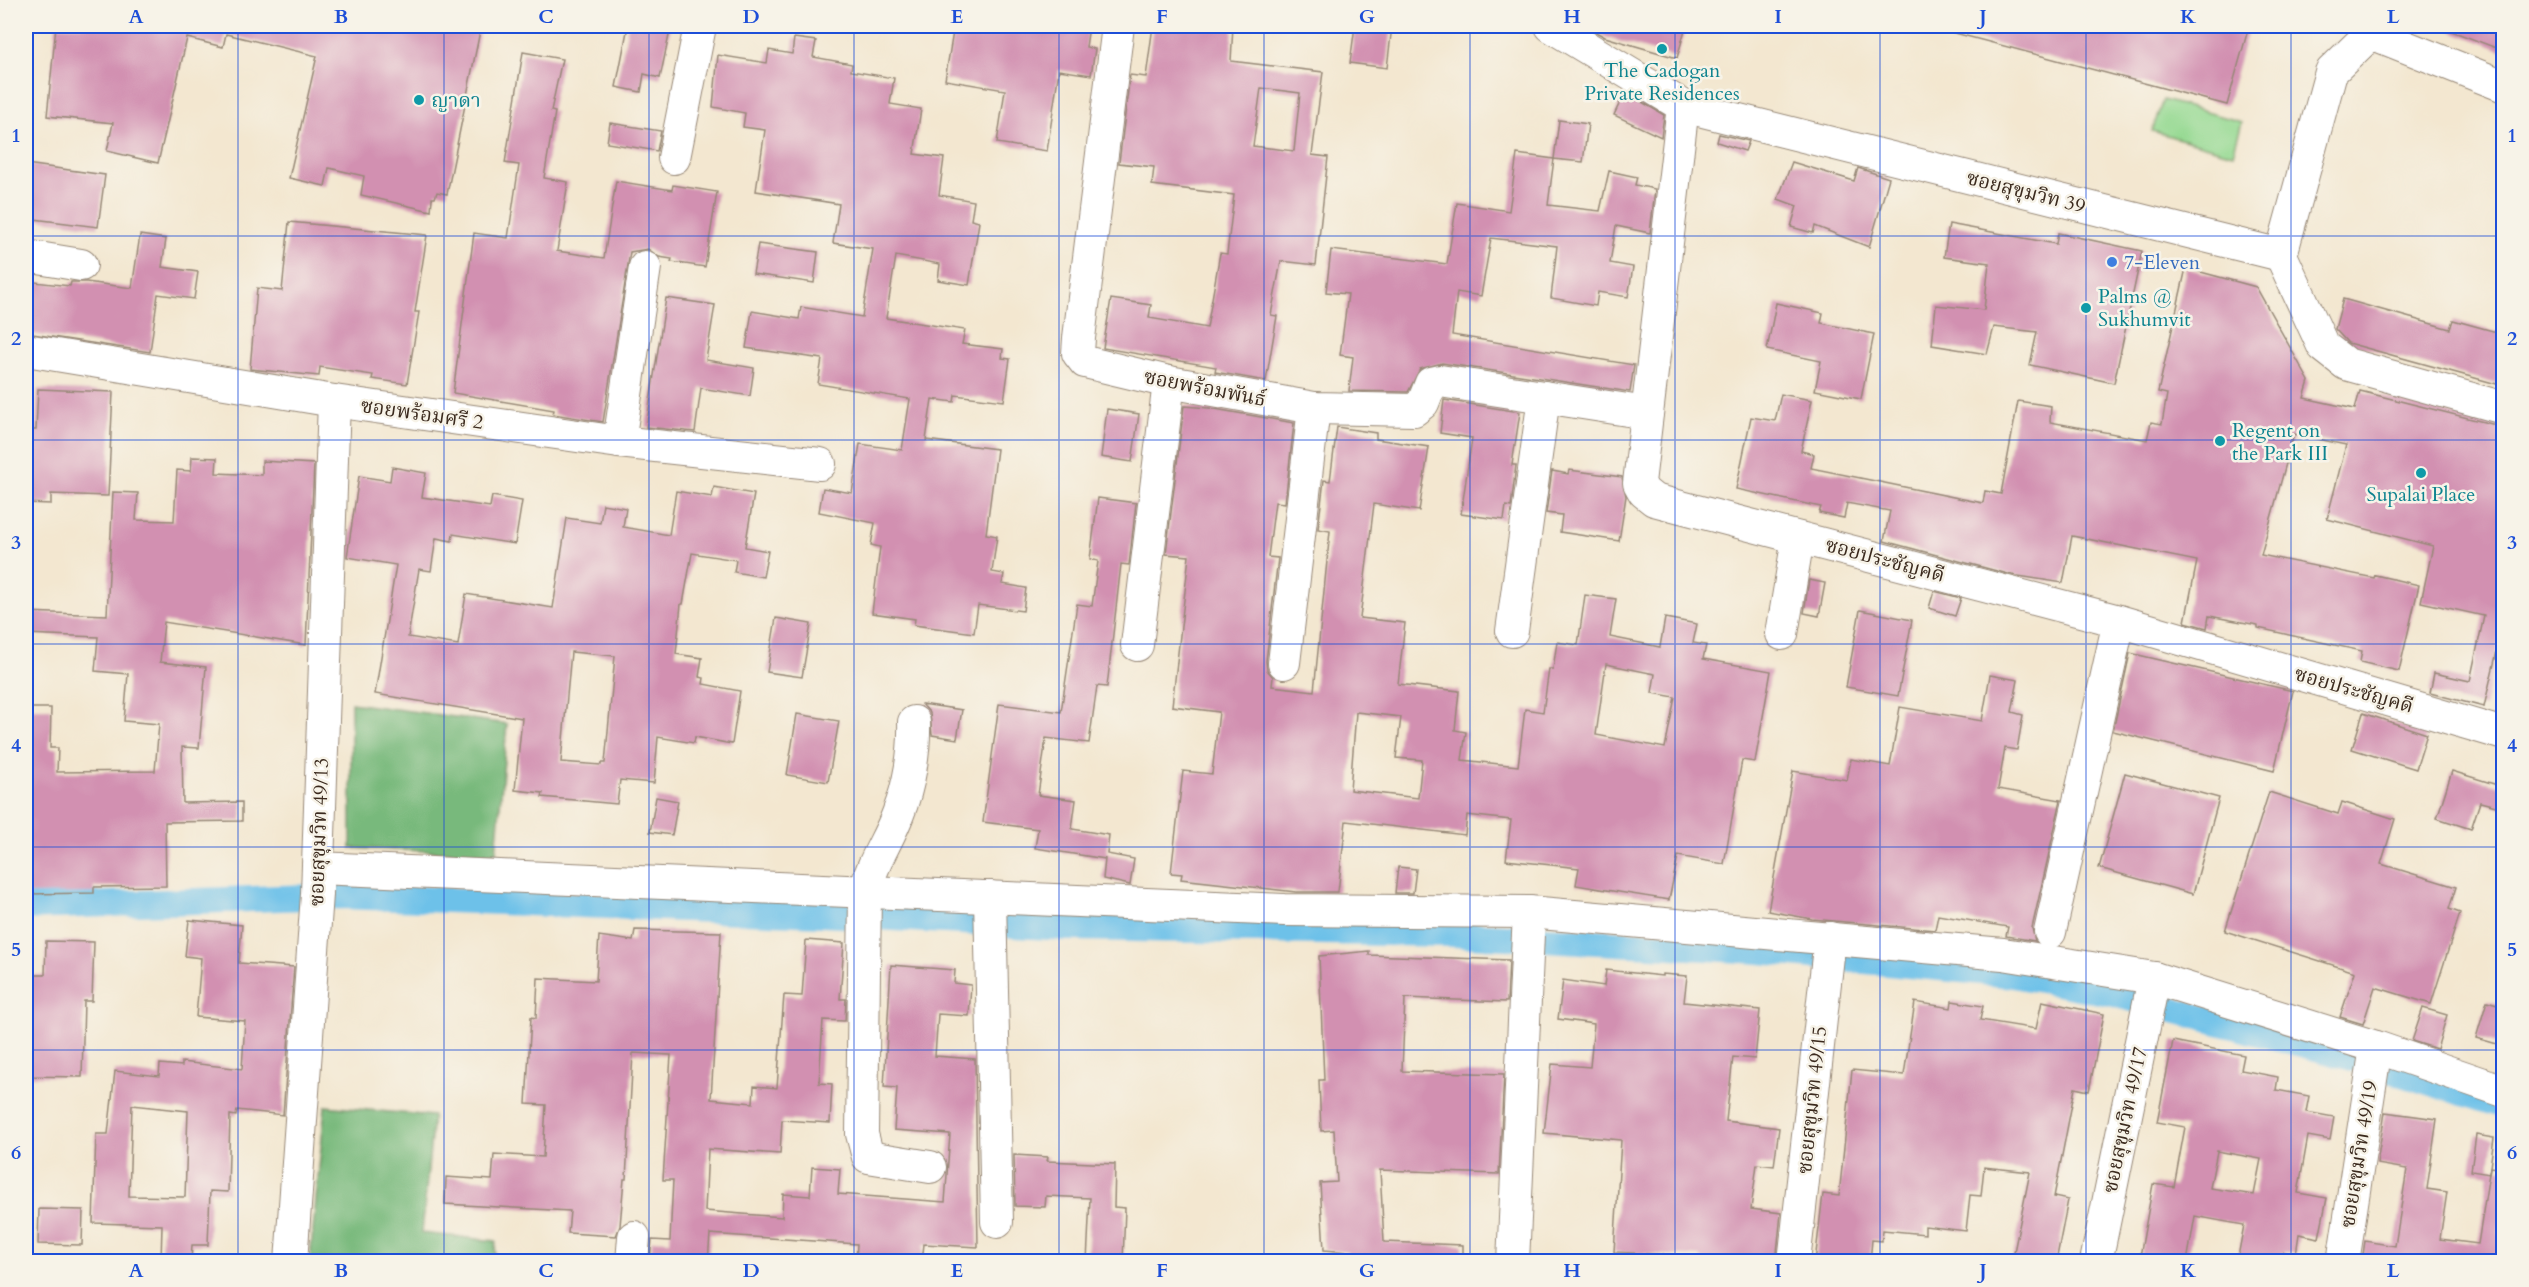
<svg xmlns="http://www.w3.org/2000/svg" width="2529" height="1287" font-family="Cardo,'Noto Serif Thai',serif">
  <style>
    .green { fill: #95d992; stroke: #688258; stroke-width: 1.5 }
    .forest { fill: #78b97c; stroke: #5a724d; stroke-width: 1.5 }
    .lines { fill: none; stroke-linecap: round; stroke-linejoin: round }
    .canal { stroke: #6dc1e9; stroke-width: 26 }
    .building { fill: #d290b1; fill-rule: evenodd }
    .minor-casing { stroke: #978877; stroke-width: 34 }
    .minor { stroke: #fff; stroke-width: 32 }
    .grid { fill: none; stroke: #1d4ed8; stroke-width: 1.5; stroke-opacity: 0.55 }
    .culture-dot { fill: #0f9aa8; stroke: #f7f3e8; stroke-width: 2 }
    .shop-dot { fill: #3f7fe0; stroke: #f7f3e8; stroke-width: 2 }
    .labels { text-anchor: middle; dominant-baseline: central; stroke-width: 5; stroke-linejoin: round; paint-order: stroke }
    .culture-label { font-size: 20px; fill: #0d838f; stroke: #f7f3e8; text-anchor: start }
    .street-label { font-size: 20px; fill: #3b2a1e; stroke: #f7f3e8 }
    .shop-label { font-size: 20px; fill: #366cbe; stroke: #f7f3e8; text-anchor: start }
    .neatline { fill: none; stroke: #1d4ed8; stroke-width: 2 }
    .grid-label { font-size: 20px; text-anchor: middle; font-weight: bold; fill: #1d4ed8 }
  </style>
  <rect width="100%" height="100%" fill="#f7f3e8"/>
  <filter id="ink" filterUnits="userSpaceOnUse"><feTurbulence type="fractalNoise" baseFrequency=".0167" numOctaves="2"/><feDisplacementMap in="SourceGraphic" scale="12" xChannelSelector="R" yChannelSelector="G"/><feConvolveMatrix kernelMatrix="1 2 1 2 8 2 1 2 1" color-interpolation-filters="sRGB"/></filter>
  <filter id="wash" filterUnits="userSpaceOnUse"><feTurbulence type="fractalNoise" baseFrequency=".008" numOctaves="4" result="noise"/><feDisplacementMap in="SourceGraphic" scale="24" xChannelSelector="R" yChannelSelector="G"/><feGaussianBlur stdDeviation="1.35" result="paint"/><feColorMatrix in="noise" values="0 0 0 0 0 0 0 0 0 0 0 0 0 0 0 0 0 1.4 0 .05"/><feComposite in="paint" operator="in"/></filter>
  <g filter="url(#wash)">
    <rect width="100%" height="100%" fill="#f3e7d0"/>
    <!-- green -->
    <polygon class="green" points="2163,100 2242,122 2233,154 2152,131"/>
    <!-- forest -->
    <g class="forest">
      <polygon points="351,703 507,724 496,854 351,848"/>
      <polygon points="325,1106 433,1116 422,1233 496,1241 494,1261 310,1261"/>
    </g>
    <g class="lines">
      <!-- canal -->
      <polyline class="canal" points="26,907 340,896 822,914 1067,928 1452,934 1759,951 2013,975 2110,993 2349,1057 2504,1106"/>
    </g>
    <g id="blocks">
      <!-- building -->
      <g class="building">
        <polygon points="56,26 481,26 447,194 437,192 435,198 432,198 431,211 361,195 364,176 329,168 325,186 289,178 317,56 226,34 223,47 187,38 158,163 107,151 113,123 47,116"/>
        <polygon points="628,26 671,26 660,78 644,74 641,92 616,87"/>
        <polygon points="954,26 1089,26 1086,47 1095,49 1091,75 1059,70 1047,151 997,143 1005,90 945,80"/>
        <path d="M1153,26H1233L1231,61L1323,72L1312,155L1328,157L1316,265L1281,261L1271,315L1277,316L1266,381L1215,372L1216,367L1103,348L1111,299L1151,305L1149,318L1207,328L1220,253L1227,254L1234,195L1152,185L1154,167L1119,163L1130,75L1146,77ZM1261,88L1300,93L1294,151L1253,146Z"/>
        <polygon points="1355,26 1392,26 1387,68 1350,63"/>
        <polygon points="1585,26 1686,26 1677,58 1605,37"/>
        <polygon points="1952,26 2249,26 2227,105 1951,32"/>
        <polygon points="2441,26 2504,26 2504,51 2441,27"/>
        <polygon points="794,38 816,41 813,57 852,64 851,71 894,78 890,104 921,109 914,154 944,158 939,195 974,201 971,220 979,222 969,285 938,280 940,264 896,256 886,318 965,330 962,344 1003,349 1002,358 1010,359 1004,401 955,395 954,402 932,399 926,440 997,449 986,534 997,536 992,572 1004,574 1002,584 1026,588 1023,611 978,605 974,633 914,625 915,619 872,613 880,547 871,545 875,523 819,512 823,488 852,493 860,444 902,450 910,399 818,384 822,359 746,348 752,311 799,319 801,307 862,317 873,249 833,243 839,204 756,191 765,130 743,127 745,113 713,107 718,55 767,63 769,50 792,54"/>
        <polygon points="523,52 562,59 551,111 555,112 544,178 568,182 557,251 604,258 616,181 672,190 673,185 717,192 705,267 671,262 672,259 659,257 648,249 630,252 603,422 553,414 554,410 453,393 474,233 508,238 519,165 505,163"/>
        <polygon points="1625,92 1664,115 1661,137 1614,115"/>
        <polygon points="1559,120 1588,124 1583,162 1554,159"/>
        <polygon points="610,123 661,131 657,151 607,143"/>
        <polygon points="1719,134 1749,141 1745,151 1717,142"/>
        <polygon points="1517,154 1554,159 1548,205 1600,211 1609,171 1637,177 1635,185 1655,189 1650,233 1616,226 1610,263 1633,267 1628,297 1598,292 1596,306 1551,298 1557,246 1491,238 1481,296 1457,292 1452,335 1634,365 1630,392 1442,363 1420,369 1408,392 1349,391 1353,357 1340,355 1348,294 1326,292 1331,250 1447,264 1457,203 1509,211"/>
        <polygon points="1792,162 1854,181 1858,168 1889,178 1869,247 1815,226 1813,233 1791,227 1797,206 1778,199"/>
        <polygon points="26,164 105,175 98,227 26,218"/>
        <polygon points="289,222 427,235 415,312 419,312 407,384 372,379 373,375 320,367 319,376 250,369 257,288 282,291"/>
        <polygon points="1949,224 2056,244 2058,233 2142,251 2114,383 2030,365 2037,332 1994,327 1987,354 1932,345 1936,305 1984,310 1989,263 1944,257"/>
        <polygon points="140,235 166,239 162,267 198,272 194,299 158,294 150,352 26,333 26,281 70,286 71,282 86,282 132,288"/>
        <polygon points="758,244 818,252 814,283 753,274"/>
        <polygon points="2186,268 2256,287 2309,381 2304,398 2355,409 2360,391 2504,427 2504,621 2484,707 2430,693 2434,673 2470,681 2484,616 2421,602 2433,546 2327,519 2346,445 2294,434 2261,555 2374,578 2375,575 2419,585 2399,671 2360,662 2362,651 2258,628 2258,625 2209,616 2207,628 2185,622 2197,561 2072,536 2063,583 2012,575 1884,541 1890,511 1847,503 1844,518 1819,513 1821,507 1736,489 1751,417 1775,421 1781,394 1812,400 1801,451 1814,454 1811,468 1983,503 1985,491 2001,494 2018,401 2051,406 2050,422 2147,440 2151,422 2162,424 2167,394 2158,392"/>
        <polygon points="666,298 715,305 706,360 754,368 750,396 701,388 695,432 646,427"/>
        <polygon points="2343,299 2450,329 2453,320 2504,334 2504,386 2348,343 2335,329"/>
        <polygon points="1776,303 1823,313 1821,323 1874,334 1861,399 1815,390 1821,361 1767,350"/>
        <polygon points="38,389 113,392 108,496 51,494 51,504 26,503 26,430 36,430"/>
        <polygon points="1444,400 1520,412 1512,465 1516,465 1511,507 1506,506 1504,520 1461,514 1472,438 1440,433"/>
        <path d="M1184,406L1209,408L1294,423L1285,503L1275,502L1268,557L1278,558L1266,661L1267,670L1273,677L1272,686L1314,691L1330,531L1318,529L1324,480L1330,481L1337,427L1376,433V439L1429,447L1419,511L1374,504L1360,618L1405,623L1398,684L1459,691L1455,730L1466,732L1462,760L1518,766L1525,709L1543,712L1549,669H1553L1557,642L1578,645L1585,595L1616,599L1610,637L1660,647L1665,618L1697,624L1693,643L1706,645L1703,659L1771,671L1755,762L1742,760L1724,864L1678,856L1669,900L1600,889L1576,885L1579,868L1506,860L1511,820L1467,815L1465,835L1346,821L1338,892H1296L1181,879L1182,874L1171,873L1183,771L1212,774L1219,712L1172,706L1189,556L1166,554ZM1606,664L1655,674L1652,693L1675,697L1665,748L1596,735ZM1356,712L1401,717L1396,758L1422,760L1418,798L1350,790Z"/>
        <polygon points="1107,409 1139,414 1132,462 1101,457"/>
        <polygon points="192,457 217,458 216,473 262,475 262,461 314,464 306,645 164,622 160,662 206,667 199,748 182,747 183,803 242,802 242,821 165,822 166,886 94,887 94,893 26,894 26,708 51,708 50,748 58,748 57,772 155,771 159,724 124,721 128,674 95,671 98,637 26,634 26,612 107,615 113,492 138,493 136,520 174,521 177,470 191,471"/>
        <path d="M392,467L426,473L422,497L490,507L492,496L522,501L515,544L453,534L452,541L436,538L431,571L419,569L408,637L458,645L466,594L553,608L567,518L600,523L603,504L626,508L623,527L669,535L676,491L712,497L714,487L754,494L745,547L768,551L763,577L734,572L736,560L692,553L683,604H681L676,654L702,658L699,677L704,678L703,684L740,691L732,744L695,737L694,743L658,737L654,783L620,780L617,804L542,797L543,793L515,790L522,718L375,694L396,565L347,557L359,476L390,481ZM571,652L615,656L605,763H601V765L561,762Z"/>
        <polygon points="1569,470 1622,477 1626,496 1619,541 1560,532 1562,515 1546,513 1552,471 1568,474"/>
        <polygon points="1098,498 1136,503 1129,565 1121,564 1107,687 1097,686 1089,743 1046,738 1038,795 1076,800 1072,829 1109,835 1107,854 1134,859 1130,885 1103,879 1105,859 1035,848 1038,829 983,822 999,704 1061,712 1077,604 1092,606 1098,561 1090,559"/>
        <polygon points="1809,580 1825,583 1819,616 1804,613"/>
        <polygon points="1934,591 1961,598 1955,616 1929,608"/>
        <polygon points="1860,610 1912,620 1898,696 1846,687"/>
        <polygon points="776,618 811,624 802,677 767,672"/>
        <polygon points="2130,653 2293,691 2274,771 2113,731"/>
        <polygon points="1990,675 2018,680 2012,712 2023,715 2017,750 2005,748 1998,789 2061,800 2032,928 2035,941 2006,936 2008,927 1938,915 1935,930 1812,919 1768,911 1793,771 1847,780 1851,759 1890,766 1900,707 1982,721"/>
        <polygon points="922,704 962,710 957,739 932,735 930,713"/>
        <polygon points="2363,713 2427,734 2416,769 2352,749"/>
        <polygon points="797,714 839,721 828,782 787,775"/>
        <polygon points="2452,771 2504,787 2504,808 2480,802 2471,829 2437,818"/>
        <polygon points="2125,773 2219,798 2193,894 2099,868"/>
        <polygon points="2269,792 2338,814 2342,802 2395,819 2381,864 2456,887 2449,909 2460,913 2431,1004 2375,987 2363,1024 2340,1017 2355,972 2225,931"/>
        <polygon points="656,797 678,801 672,835 650,832"/>
        <polygon points="1398,867 1416,869 1413,893 1395,893"/>
        <path d="M189,920L242,925L239,963L294,967L283,1115L237,1110L236,1116L230,1115L228,1192L210,1191L208,1245H192L191,1262H161L162,1225L93,1223L96,1134H108L115,1071L159,1076L160,1064L182,1066V1062L242,1069L245,1021L196,1017L201,958L185,956ZM132,1105L188,1111L185,1197L129,1196Z"/>
        <polygon points="635,930 721,932 711,1099 753,1103 754,1086 777,1088 784,995 802,996 806,940 844,943 840,999 846,999 845,1021 823,1020 819,1083 832,1084 830,1123 782,1120 780,1154 708,1149 705,1211 782,1217 783,1194 810,1196 812,1167 840,1169 838,1194 945,1202 950,1134 894,1130 897,1088 884,1087 891,965 955,970 954,983 971,985 969,1016 938,1014 935,1056 975,1059 978,1247 924,1244 922,1262 856,1262 857,1244 710,1234 708,1262 650,1262 652,1240 670,1241 673,1180 663,1180 671,1055 633,1053 626,1179 624,1179 620,1226 616,1236 568,1233 570,1211 445,1204 446,1177 492,1180 494,1154 543,1157 546,1105 526,1104 531,1017 536,1018 538,978 596,981 599,936 633,941"/>
        <polygon points="46,941 94,942 92,1001 84,1001 82,1077 26,1076 26,975 45,975"/>
        <polygon points="1369,951 1369,955 1509,960 1507,1002 1405,998 1402,1071 1504,1074 1499,1174 1380,1170 1384,1242 1463,1245 1463,1262 1346,1262 1347,1252 1324,1250 1320,1183 1337,1182 1334,1130 1321,1131 1319,1080 1324,1080 1319,956"/>
        <polygon points="1606,970 1662,976 1662,974 1687,976 1684,1002 1760,1010 1755,1059 1733,1057 1726,1121 1779,1128 1774,1166 1757,1164 1751,1209 1781,1213 1776,1262 1717,1262 1700,1259 1701,1257 1614,1252 1621,1140 1544,1133 1552,1064 1590,1067 1594,1024 1558,1019 1563,980 1604,986"/>
        <polygon points="1952,1001 1983,1006 1980,1020 2036,1029 2042,1001 2104,1014 2089,1091 2075,1088 2054,1197 2068,1200 2056,1262 2012,1262 2030,1172 1984,1167 1981,1196 1970,1195 1966,1231 1925,1226 1925,1234 1883,1230 1882,1241 1872,1240 1870,1262 1815,1262 1823,1194 1839,1196 1852,1070 1904,1075 1915,1002 1951,1008"/>
        <polygon points="2487,1001 2504,1006 2504,1046 2476,1038"/>
        <polygon points="2423,1008 2447,1015 2437,1049 2412,1041"/>
        <path d="M2173,1041L2244,1055L2241,1070L2278,1077L2276,1090L2309,1096L2306,1112L2334,1117L2330,1140L2308,1136L2298,1193L2327,1198L2319,1238L2299,1234L2296,1254L2284,1252L2282,1262H2237L2244,1225L2195,1216L2187,1262H2139L2153,1184L2174,1187L2185,1127L2157,1122ZM2217,1151L2261,1159L2254,1195L2210,1188Z"/>
        <polygon points="2385,1112 2437,1119 2427,1189 2447,1192 2440,1239 2478,1244 2490,1167 2504,1169 2504,1197 2499,1233 2504,1234 2504,1262 2362,1262 2365,1241 2395,1246 2407,1169 2377,1164"/>
        <polygon points="2476,1135 2494,1138 2489,1174 2471,1171"/>
        <polygon points="1014,1155 1048,1157 1047,1161 1115,1164 1114,1207 1125,1208 1123,1262 1087,1262 1090,1198 1046,1196 1045,1207 1015,1206"/>
        <polygon points="39,1209 83,1210 82,1245 38,1244"/>
      </g>
    </g>
  </g>
  <g filter="url(#ink)">
    <use href="#blocks" fill-opacity="0" stroke="#978877" stroke-width="1.5"/>
    <g class="lines">
      <!-- minor casing -->
      <g class="minor-casing">
        <g id="minor">
          <polyline points="1118,26 1079,338 1078,353 1085,362 1169,382 1314,408 1414,410 1423,403 1431,383 1440,381 1647,413"/>
          <polyline points="1551,26 1683,106 2281,255 2331,72 2371,33 2373,26"/>
          <polyline points="2371,33 2504,86"/>
          <polyline points="1683,106 1639,483 1644,492 1654,500 2119,621 2504,734"/>
          <polyline points="674,158 700,26"/>
          <polyline points="2281,255 2323,346 2346,364 2504,408"/>
          <polyline points="26,256 81,265"/>
          <polyline points="26,350 334,401 619,442 820,464"/>
          <polyline points="619,442 645,267"/>
          <polyline points="1512,631 1544,397"/>
          <polyline points="1782,634 1798,538"/>
          <polyline points="1137,645 1169,382"/>
          <polyline points="1284,663 1314,408"/>
          <path d="M914,722C915,751 909,787 898,814C888,841 871,864 865,892L862,1134L868,1157L930,1167"/>
          <polyline points="318,868 1284,910 1529,912 2003,954 2154,978 2376,1047 2504,1091"/>
          <polyline points="990,897 997,1222"/>
          <polyline points="2050,932 2119,621"/>
          <polyline points="291,1262 317,894 334,401"/>
          <polyline points="632,1262 634,1237"/>
          <polyline points="1513,1262 1529,912"/>
          <polyline points="1794,1262 1830,938"/>
          <polyline points="2096,1262 2154,978"/>
          <polyline points="2343,1262 2376,1047"/>
        </g>
      </g>
      <!-- minor -->
      <use href="#minor" class="minor"/>
    </g>
  </g>
  <!-- grid -->
  <path class="grid" d="M238,26V1262M444,26V1262M649,26V1262M854,26V1262M1059,26V1262M1264,26V1262M1470,26V1262M1675,26V1262M1880,26V1262M2086,26V1262M2291,26V1262M26,236H2504M26,440H2504M26,644H2504M26,847H2504M26,1050H2504"/>
  <!-- markers -->
  <g class="culture-dot">
    <circle cx="1662" cy="49" r="6"/>
    <circle cx="419" cy="100" r="6"/>
    <circle cx="2086" cy="308" r="6"/>
    <circle cx="2220" cy="441" r="6"/>
    <circle cx="2421" cy="473" r="6"/>
  </g>
  <circle class="shop-dot" cx="2112" cy="262" r="6"/>
  <g class="labels">
    <!-- culture labels -->
    <g class="culture-label">
      <text x="1662" y="70" text-anchor="middle">The Cadogan<tspan x="1662" dy="23">Private Residences</tspan></text>
      <text x="431" y="100">ญาดา</text>
      <text x="2098" y="296">Palms @<tspan x="2098" dy="23">Sukhumvit</tspan></text>
      <text x="2232" y="430">Regent on<tspan x="2232" dy="23">the Park III</tspan></text>
      <text x="2421" y="494" text-anchor="middle">Supalai Place</text>
    </g>
    <!-- street labels -->
    <g class="street-label">
      <text transform="translate(2026 192) rotate(14)">ซอยสุขุมวิท 39</text>
      <text transform="translate(1205 388) rotate(11)">ซอยพร้อมพันธ์</text>
      <text transform="translate(422 414) rotate(8)">ซอยพร้อมศรี 2</text>
      <text transform="translate(1885 560) rotate(15)">ซอยประชัญคดี</text>
      <text transform="translate(2354 690) rotate(16)">ซอยประชัญคดี</text>
      <text transform="translate(319 832) rotate(-88)">ซอยสุขุมวิท 49/13</text>
      <text transform="translate(1812 1100) rotate(-84)">ซอยสุขุมวิท 49/15</text>
      <text transform="translate(2125 1120) rotate(-78)">ซอยสุขุมวิท 49/17</text>
      <text transform="translate(2359 1154) rotate(-81)">ซอยสุขุมวิท 49/19</text>
    </g>
    <!-- shop labels -->
    <g class="shop-label">
      <text x="2124" y="262">7-Eleven</text>
    </g>
  </g>
  <!-- margin -->
  <rect width="2529" height="1287" fill="none" stroke="#f7f3e8" stroke-width="66"/>
  <rect x="33" y="33" width="2463" height="1221" class="neatline"/>
  <g class="grid-label">
    <text x="136" y="23">A</text>
    <text x="341" y="23">B</text>
    <text x="546" y="23">C</text>
    <text x="751" y="23">D</text>
    <text x="957" y="23">E</text>
    <text x="1162" y="23">F</text>
    <text x="1367" y="23">G</text>
    <text x="1572" y="23">H</text>
    <text x="1778" y="23">I</text>
    <text x="1983" y="23">J</text>
    <text x="2188" y="23">K</text>
    <text x="2393" y="23">L</text>
    <text x="16" y="142">1</text>
    <text x="2512" y="142">1</text>
    <text x="16" y="345">2</text>
    <text x="2512" y="345">2</text>
    <text x="16" y="549">3</text>
    <text x="2512" y="549">3</text>
    <text x="16" y="752">4</text>
    <text x="2512" y="752">4</text>
    <text x="16" y="956">5</text>
    <text x="2512" y="956">5</text>
    <text x="16" y="1159">6</text>
    <text x="2512" y="1159">6</text>
    <text x="136" y="1277">A</text>
    <text x="341" y="1277">B</text>
    <text x="546" y="1277">C</text>
    <text x="751" y="1277">D</text>
    <text x="957" y="1277">E</text>
    <text x="1162" y="1277">F</text>
    <text x="1367" y="1277">G</text>
    <text x="1572" y="1277">H</text>
    <text x="1778" y="1277">I</text>
    <text x="1983" y="1277">J</text>
    <text x="2188" y="1277">K</text>
    <text x="2393" y="1277">L</text>
  </g>
</svg>
